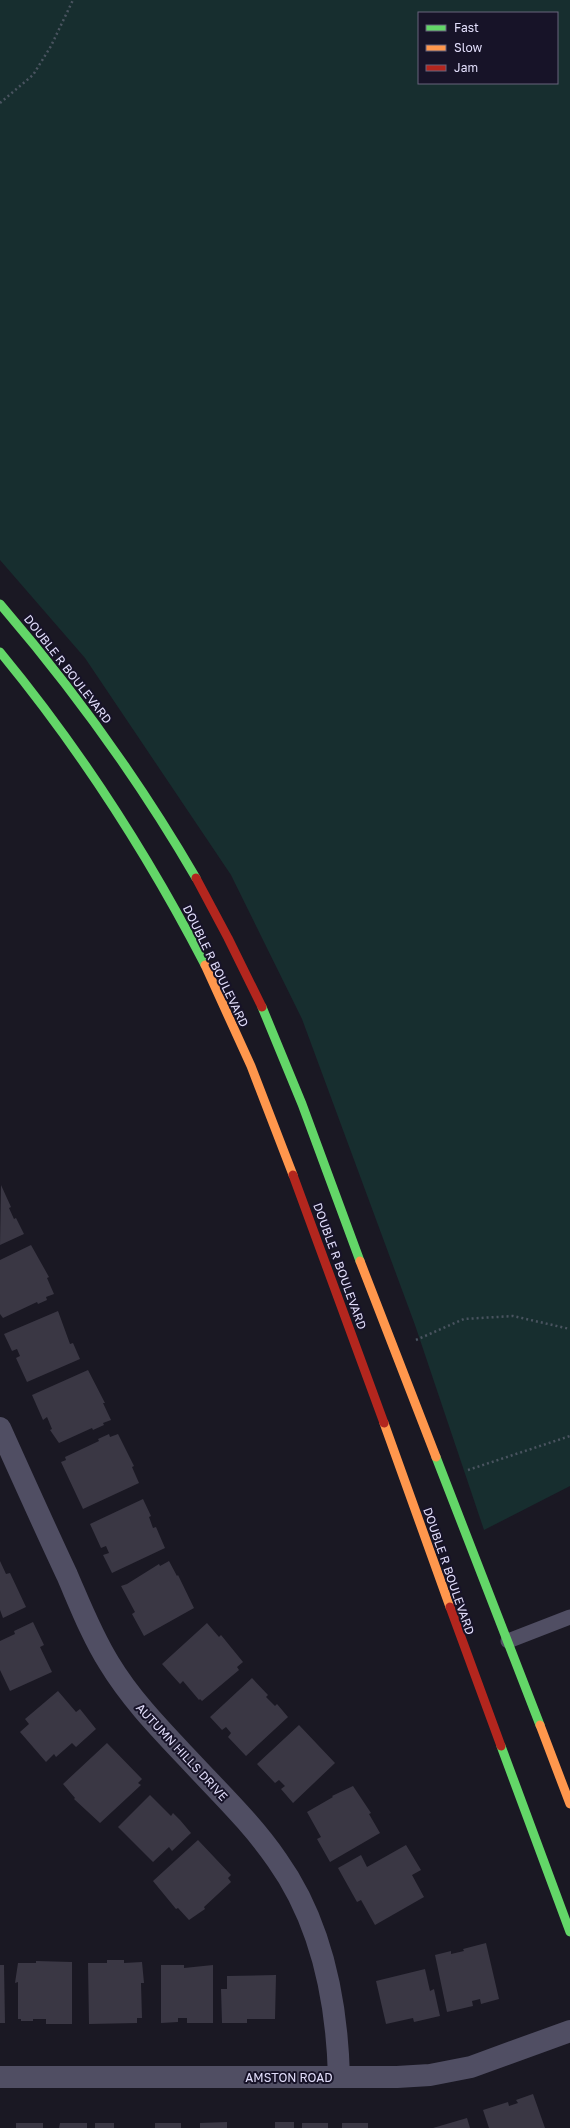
<svg xmlns="http://www.w3.org/2000/svg" width="570" height="2128" font-family="'Golos Text',sans-serif">
  <style>
    .green { fill: #172e2f; fill-rule: evenodd }
    .building { fill: #3a3744 }
    .lines { fill: none; stroke-linecap: round; stroke-linejoin: round }
    .path { stroke: #4a5460; stroke-width: 2.5; stroke-dasharray: 2 3; stroke-linecap: butt }
    .lane { stroke: #504e63; stroke-width: 15 }
    .street { stroke: #504e63; stroke-width: 22 }
    .fast { stroke: #63d668; stroke-width: 9 }
    .slow { stroke: #ff974d; stroke-width: 9 }
    .jam { stroke: #b3261e; stroke-width: 9 }
    .labels { text-anchor: middle; dominant-baseline: central; stroke-width: 4; stroke-linejoin: round; paint-order: stroke }
    .street-label { font-size: 12px; fill: #e2defb; stroke: #171328 }
  </style>
  <rect width="100%" height="100%" fill="#1a1823"/>
  <!-- green -->
  <path class="green" d="M0,0H570V1486L484,1530L415,1325L302,1019L231,875L85,658L0,560ZM419,13H557V83H419Z"/>
  <!-- building -->
  <g class="building">
    <polygon points="1,1185 11,1207 9,1208 14,1219 16,1218 24,1234 0,1245"/>
    <polygon points="31,1245 49,1277 47,1278 54,1294 46,1297 47,1300 38,1304 37,1302 3,1318 0,1314 0,1260"/>
    <polygon points="58,1311 70,1344 73,1343 80,1359 27,1382 16,1358 20,1356 17,1349 12,1351 4,1334"/>
    <polygon points="88,1370 105,1403 103,1403 111,1420 103,1423 104,1425 93,1430 92,1428 59,1443 50,1430 52,1429 47,1417 43,1420 32,1395"/>
    <polygon points="109,1434 110,1437 118,1434 134,1466 132,1467 139,1483 83,1509 61,1462 66,1460 65,1457 99,1441 98,1439"/>
    <polygon points="143,1499 151,1516 149,1517 153,1528 156,1527 165,1548 112,1573 103,1555 109,1553 106,1546 101,1548 90,1524"/>
    <polygon points="0,1561 6,1574 10,1573 26,1607 3,1618 0,1610"/>
    <polygon points="169,1561 177,1576 178,1575 194,1608 144,1636 132,1614 135,1612 121,1586 127,1584 159,1564 160,1566"/>
    <polygon points="33,1622 44,1645 40,1647 52,1672 10,1691 0,1670 0,1641 15,1634 14,1631"/>
    <polygon points="207,1623 219,1637 221,1635 243,1662 237,1667 239,1670 202,1701 200,1699 199,1700 183,1681 180,1684 162,1664"/>
    <polygon points="252,1678 268,1695 266,1697 275,1706 277,1704 288,1717 246,1756 228,1737 231,1733 226,1727 222,1730 210,1717"/>
    <polygon points="58,1691 76,1712 80,1709 96,1729 76,1747 72,1743 56,1757 54,1754 46,1762 20,1732 29,1724 25,1719"/>
    <polygon points="299,1725 335,1763 293,1803 281,1789 285,1786 279,1780 275,1783 257,1764"/>
    <polygon points="107,1743 142,1779 138,1783 141,1785 100,1823 74,1799 75,1798 63,1784"/>
    <polygon points="353,1786 371,1813 369,1814 380,1833 330,1862 317,1839 321,1837 307,1812 333,1797 332,1796"/>
    <polygon points="150,1795 171,1816 173,1813 180,1820 191,1833 172,1851 169,1847 153,1862 118,1827"/>
    <polygon points="198,1840 231,1875 228,1878 231,1882 204,1907 205,1909 189,1920 178,1908 176,1909 153,1881"/>
    <polygon points="406,1845 421,1870 412,1875 424,1897 375,1925 361,1900 357,1902 338,1868 361,1855 367,1867"/>
    <polygon points="486,1943 499,1999 481,2004 480,1999 472,2001 473,2006 447,2012 435,1955 451,1951 451,1954 464,1951 463,1949"/>
    <polygon points="107,1960 124,1960 124,1963 142,1962 144,1983 141,1983 142,2018 137,2018 137,2023 89,2024 88,1963 107,1963"/>
    <polygon points="36,1961 72,1962 72,2024 46,2024 46,2019 33,2019 33,2021 21,2021 21,2019 18,2019 18,1982 15,1983 18,1963 36,1963"/>
    <polygon points="0,1965 4,1965 5,2023 0,2023"/>
    <polygon points="161,1965 184,1965 184,1968 213,1965 213,2023 187,2023 187,2018 178,2018 178,2022 161,2023"/>
    <polygon points="425,1969 430,1991 434,1989 440,2016 414,2022 413,2018 386,2024 376,1981"/>
    <polygon points="276,1975 275,2019 247,2019 247,2023 222,2023 221,1989 227,1989 227,1976"/>
    <polygon points="533,2094 545,2128 489,2128 483,2110 508,2102 509,2106 518,2103 516,2100"/>
    <polygon points="467,2118 470,2128 433,2128"/>
    <polygon points="227,2122 227,2128 200,2128 200,2123"/>
    <rect x="275" y="2122" width="19" height="6"/>
    <rect x="16" y="2123" width="27" height="5"/>
    <polygon points="60,2123 87,2123 87,2128 59,2128"/>
    <rect x="95" y="2123" width="19" height="5"/>
    <rect x="155" y="2123" width="26" height="5"/>
    <rect x="302" y="2123" width="26" height="5"/>
    <rect x="342" y="2123" width="26" height="5"/>
  </g>
  <g class="lines">
    <!-- path -->
    <g class="path">
      <polyline points="0,103 33,75 51,46 73,0"/>
      <polyline points="416,1340 464,1319 513,1316 570,1329"/>
      <polyline points="468,1470 570,1436"/>
    </g>
    <!-- lane -->
    <polyline class="lane" points="508,1641 570,1617"/>
    <!-- street -->
    <g class="street">
      <path d="M0,1428C22,1477 44,1526 67,1575C80,1605 92,1636 109,1663C132,1701 163,1732 193,1764C222,1795 253,1825 277,1860C322,1923 337,2001 339,2077"/>
      <polyline points="0,2077 397,2077 430,2075 471,2067 570,2031"/>
    </g>
    <!-- fast -->
    <g class="fast">
      <path d="M0,604C74,690 139,780 196,878"/>
      <path d="M0,652C80,749 147,853 205,965"/>
      <polyline points="262,1007 302,1104 360,1261"/>
      <polyline points="436,1457 540,1725"/>
      <polyline points="501,1746 570,1932"/>
    </g>
    <!-- slow -->
    <g class="slow">
      <polyline points="205,965 251,1066 293,1175"/>
      <polyline points="360,1261 436,1457"/>
      <polyline points="384,1423 450,1607"/>
      <polyline points="540,1725 570,1804"/>
    </g>
    <!-- jam -->
    <g class="jam">
      <polyline points="196,878 228,938 262,1007"/>
      <polyline points="293,1175 384,1423"/>
      <polyline points="450,1607 501,1746"/>
    </g>
  </g>
  <g class="labels">
    <!-- street labels -->
    <g class="street-label">
      <text transform="translate(68 669) rotate(52)">DOUBLE R BOULEVARD</text>
      <text transform="translate(216 966) rotate(64)">DOUBLE R BOULEVARD</text>
      <text transform="translate(340 1266) rotate(70)">DOUBLE R BOULEVARD</text>
      <text transform="translate(449 1571) rotate(71)">DOUBLE R BOULEVARD</text>
      <text transform="translate(182 1752) rotate(47)">AUTUMN HILLS DRIVE</text>
      <text x="289" y="2077">AMSTON ROAD</text>
    </g>
  </g>
  <!-- legend -->
  <rect x="418" y="12" width="140" height="72" fill="#171328" stroke="#68647c"/>
  <rect x="426" y="25" width="20" height="6" fill="#63d668" stroke="#68647c"/>
  <text x="454" y="32" font-size="12" fill="#e2defb">Fast</text>
  <rect x="426" y="45" width="20" height="6" fill="#ff974d" stroke="#68647c"/>
  <text x="454" y="52" font-size="12" fill="#e2defb">Slow</text>
  <rect x="426" y="65" width="20" height="6" fill="#b3261e" stroke="#68647c"/>
  <text x="454" y="72" font-size="12" fill="#e2defb">Jam</text>
</svg>
